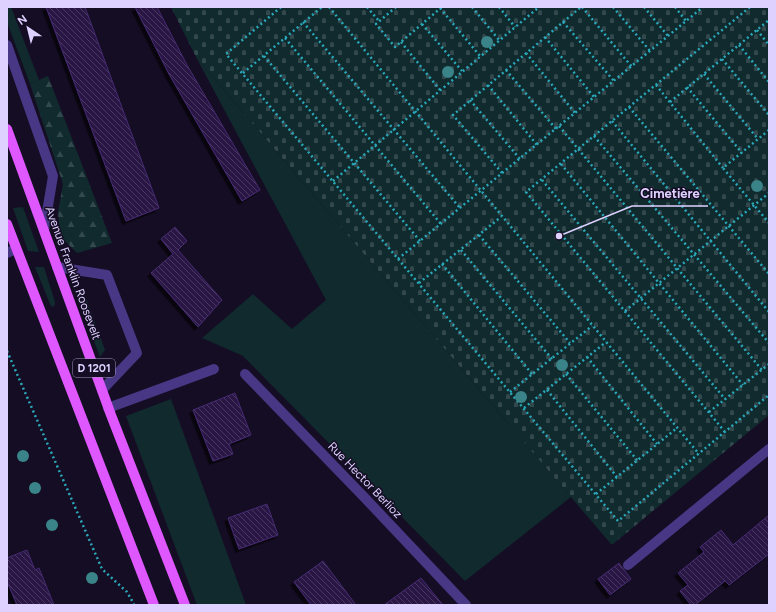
<svg xmlns="http://www.w3.org/2000/svg" width="776" height="612" font-family="Figtree,sans-serif">
  <style>
    .grass { fill: #102a2e }
    .forest { fill: url(#forest-firs) }
    .cemetery { fill: url(#cemetery-stones) }
    .building { fill: url(#building-back-hatch); stroke: #452a72; filter: url(#shadow) }
    .lines { fill: none; stroke-linecap: round; stroke-linejoin: round }
    .path { stroke: #2aa8b9; stroke-width: 2.5; stroke-dasharray: 2 3; stroke-linecap: butt }
    .service { stroke: #473784; stroke-width: 10 }
    .minor { stroke: #473784; stroke-width: 10 }
    .primary { stroke: #de57ff; stroke-width: 10 }
    .tree { fill: #3a8388 }
    .labels { text-anchor: middle; dominant-baseline: central; stroke-width: 3; stroke-linejoin: round; paint-order: stroke }
    .shield { fill: #150d24; stroke: #a296bd; stroke-width: 1 }
    .shield-label { font-size: 11px; font-weight: bold; fill: #ded0ff }
    .street-label { font-size: 12px; fill: #ded0ff; stroke: #150d24 }
    .leader { fill: none; stroke: #ded0ff; stroke-width: 1.5 }
    .callout-dot { fill: #ded0ff; stroke: #150d24; stroke-width: 1.5 }
    .callout-label { font-size: 13px; text-anchor: middle; font-weight: bold; fill: #ded0ff; stroke: #150d24; stroke-width: 3; stroke-linejoin: round; paint-order: stroke }
  </style>
  <defs>
    <pattern id="forest-firs" width="22" height="20" patternUnits="userSpaceOnUse"><rect width="22" height="20" fill="#102a2e"/><path d="M5 1l3.5 6h-7zM16 11l3.5 6h-7z" fill="#32484d"/></pattern>
    <pattern id="cemetery-stones" width="16" height="16" patternUnits="userSpaceOnUse"><rect width="16" height="16" fill="#102a2e"/><path d="M2 7V4a2 2 0 0 1 4 0v3zM10 15v-3a2 2 0 0 1 4 0v3z" fill="#32484d"/></pattern>
    <pattern id="building-back-hatch" width="6" height="6" patternUnits="userSpaceOnUse"><rect width="6" height="6" fill="#2a1945"/><path d="M-1 5l2 2M0 0l6 6M5-1l2 2" fill="none" stroke="#483961"/></pattern>
    <filter id="shadow"><feDropShadow dx="-3.5" dy="3.5" stdDeviation="0" flood-color="#0009"/></filter>
  </defs>
  <rect width="100%" height="100%" fill="#150d24"/>
  <!-- grass -->
  <g class="grass">
    <polygon points="7,7 11,7 39,80 30,84 7,22"/>
    <polygon points="196,57 571,497 465,581 243,356 202,338 253,294 292,329 326,300"/>
    <polygon points="23,207 39,252 28,251 13,208"/>
    <polygon points="35,267 44,267 55,302 55,305 52,307 50,304"/>
    <polygon points="74,289 84,293 105,350 100,357"/>
    <polygon points="171,399 246,605 197,605 126,416"/>
  </g>
  <!-- forest -->
  <polygon class="forest" points="48,76 112,243 77,253 60,236 58,212 63,184 30,84"/>
  <!-- cemetery -->
  <polygon class="cemetery" points="171,7 769,7 769,415 613,544 611,544 196,57"/>
  <!-- building -->
  <g class="building">
    <polygon points="46,7 85,7 159,208 126,221"/>
    <polygon points="135,7 157,7 187,65 260,190 242,201 169,74"/>
    <polygon points="175,227 187,241 178,250 222,300 198,327 151,273 173,254 161,239"/>
    <polygon points="235,393 251,435 229,444 233,454 213,461 193,410"/>
    <polygon points="267,504 278,535 239,549 228,518"/>
    <polygon points="769,515 769,554 729,585 725,581 695,605 691,605 680,591 688,585 678,573 704,552 700,547 721,530 733,545"/>
    <polygon points="27,550 35,570 39,568 54,605 17,605 7,581 7,558"/>
    <polygon points="323,561 356,605 311,605 294,582"/>
    <polygon points="619,563 631,579 610,595 598,579"/>
    <polygon points="421,578 443,605 384,605"/>
  </g>
  <g class="lines">
    <!-- path -->
    <g class="path">
      <polyline points="281,7 226,54 618,521 769,395"/>
      <polyline points="329,7 699,454"/>
      <polyline points="367,7 379,21"/>
      <polyline points="396,7 376,24 395,47 442,7"/>
      <polyline points="472,7 499,40"/>
      <polyline points="499,7 515,27"/>
      <polyline points="582,7 632,67"/>
      <polyline points="613,7 650,51"/>
      <polyline points="644,7 668,36"/>
      <polyline points="675,7 686,21"/>
      <polyline points="440,8 480,56"/>
      <polyline points="303,22 460,208"/>
      <polyline points="563,22 614,81"/>
      <polyline points="422,24 462,71"/>
      <polyline points="757,30 769,45"/>
      <polyline points="545,37 594,97"/>
      <polyline points="285,38 441,224"/>
      <polyline points="401,42 440,90"/>
      <polyline points="739,45 769,82"/>
      <polyline points="526,53 575,113"/>
      <polyline points="264,56 420,241"/>
      <polyline points="722,59 769,115"/>
      <polyline points="506,70 556,129"/>
      <polyline points="243,73 322,7"/>
      <polyline points="704,74 758,139"/>
      <polyline points="488,85 537,145"/>
      <polyline points="656,85 723,168"/>
      <polyline points="687,87 742,153"/>
      <polyline points="470,100 520,159"/>
      <polyline points="670,102 769,20"/>
      <polyline points="629,107 769,274"/>
      <polyline points="612,121 769,312"/>
      <polyline points="559,126 762,370"/>
      <polyline points="769,130 723,168 769,223"/>
      <polyline points="594,136 769,343"/>
      <polyline points="561,164 743,385"/>
      <polyline points="502,173 453,115 581,7"/>
      <polyline points="542,180 725,399"/>
      <polyline points="333,181 539,7"/>
      <polyline points="479,235 570,343"/>
      <polyline points="461,250 552,359"/>
      <polyline points="398,259 703,7"/>
      <polyline points="442,264 532,374"/>
      <polyline points="419,283 501,217"/>
      <polyline points="625,311 769,193"/>
      <polyline points="7,351 102,569 127,592 134,604"/>
      <polyline points="587,357 657,444"/>
      <polyline points="566,374 637,460"/>
      <polyline points="547,390 617,477"/>
      <polyline points="510,392 592,326"/>
      <polyline points="524,408 606,342"/>
      <polyline points="709,412 769,364"/>
      <polyline points="725,432 526,192 750,7"/>
      <polyline points="596,494 677,428"/>
    </g>
    <!-- service -->
    <g class="service">
      <polyline points="57,267 107,275 137,353 102,390"/>
      <polyline points="245,374 365,498 466,605"/>
      <polyline points="108,408 214,369"/>
      <polyline points="628,565 769,449"/>
    </g>
    <!-- minor -->
    <g class="minor">
      <polyline points="7,45 53,176 44,230"/>
      <polyline points="7,253 16,249"/>
    </g>
    <!-- primary -->
    <g class="primary">
      <polyline points="7,129 111,415 185,605"/>
      <polyline points="7,224 154,605"/>
    </g>
  </g>
  <!-- trees -->
  <g class="tree">
    <circle cx="487" cy="42" r="6"/>
    <circle cx="448" cy="72" r="6"/>
    <circle cx="757" cy="186" r="6"/>
    <circle cx="562" cy="365" r="6"/>
    <circle cx="521" cy="397" r="6"/>
    <circle cx="23" cy="456" r="6"/>
    <circle cx="35" cy="488" r="6"/>
    <circle cx="52" cy="525" r="6"/>
    <circle cx="92" cy="578" r="6"/>
  </g>
  <g class="labels">
    <!-- shield labels -->
    <rect class="shield" x="73" y="359" width="42" height="18" rx="3"/>
    <g class="shield-label">
      <text x="94" y="368">D 1201</text>
    </g>
    <!-- street labels -->
    <g class="street-label">
      <text transform="translate(73 273) rotate(70)">Avenue Franklin Roosevelt</text>
      <text transform="translate(365 480) rotate(46)">Rue Hector Berlioz</text>
    </g>
  </g>
  <!-- callouts -->
  <path class="leader" d="M559 236L632 206H708"/>
  <circle class="callout-dot" cx="559" cy="236" r="4"/>
  <g class="callout-label">
    <text x="670" y="198">Cimetière</text>
  </g>
  <!-- border -->
  <rect width="776" height="612" fill="none" stroke="#ded0ff" stroke-width="16"/>
  <!-- north arrow -->
  <g transform="translate(28 28) rotate(325)" stroke="#150d24" stroke-width="3" paint-order="stroke">
  <path d="M0-3L7 15L0 10L-7 15Z" fill="#ded0ff"/>
  <text y="-6" font-size="11" font-weight="bold" text-anchor="middle" fill="#ded0ff">N</text>
  </g>
</svg>
